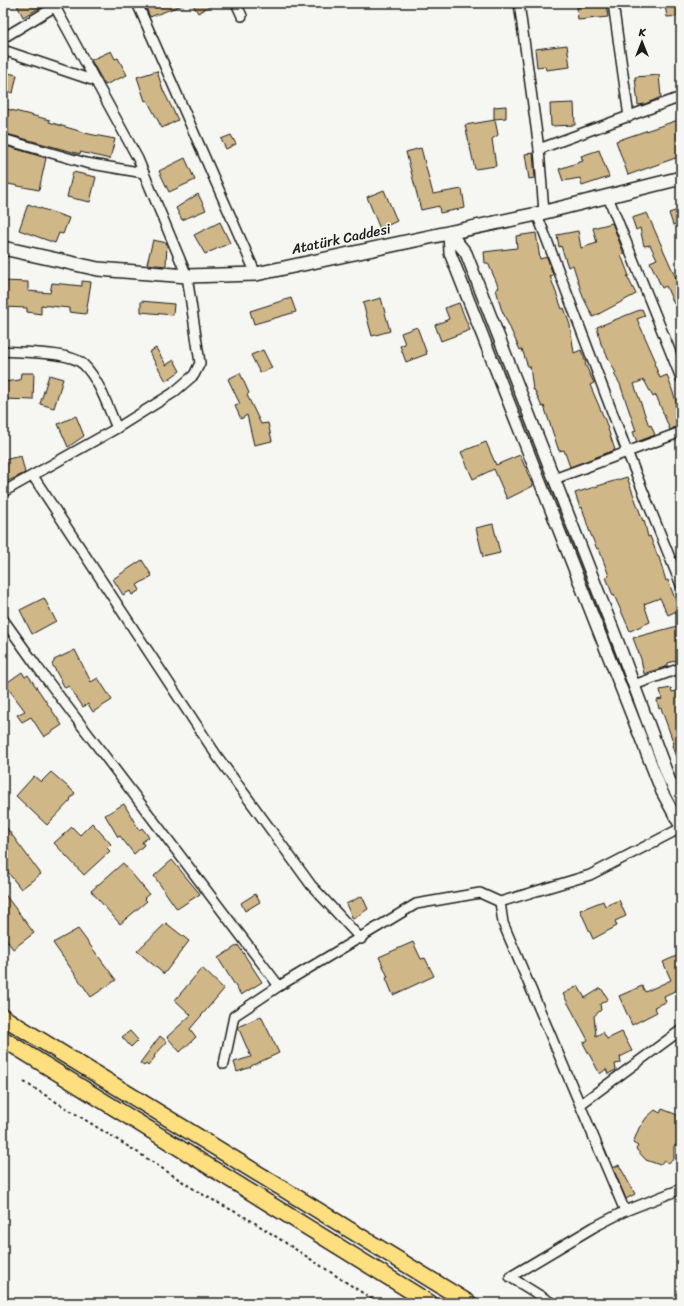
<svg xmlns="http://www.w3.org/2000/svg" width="684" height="1306" font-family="Sriracha,sans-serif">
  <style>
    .building { fill: #d0b787; stroke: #1c1c1c }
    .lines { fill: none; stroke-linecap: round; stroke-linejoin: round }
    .minor-casing { stroke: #1c1c1c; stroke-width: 12 }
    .tertiary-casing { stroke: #1c1c1c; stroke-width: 14 }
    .secondary-casing { stroke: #1c1c1c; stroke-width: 16 }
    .trunk-casing { stroke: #1c1c1c; stroke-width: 18 }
    .path { stroke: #1c1c1c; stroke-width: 2; stroke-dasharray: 3 3; stroke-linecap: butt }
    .minor { stroke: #f6f6f2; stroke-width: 9 }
    .tertiary { stroke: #f6f6f2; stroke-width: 11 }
    .secondary { stroke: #f6f6f2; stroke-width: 13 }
    .trunk { stroke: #fedf80; stroke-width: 15 }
    .labels { text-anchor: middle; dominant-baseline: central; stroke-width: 3; stroke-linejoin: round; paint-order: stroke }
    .street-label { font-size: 14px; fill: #1c1c1c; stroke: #f6f6f2 }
  </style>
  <rect width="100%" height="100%" fill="#f6f6f2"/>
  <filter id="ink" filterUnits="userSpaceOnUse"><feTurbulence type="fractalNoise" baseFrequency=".025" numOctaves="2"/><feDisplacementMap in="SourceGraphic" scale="8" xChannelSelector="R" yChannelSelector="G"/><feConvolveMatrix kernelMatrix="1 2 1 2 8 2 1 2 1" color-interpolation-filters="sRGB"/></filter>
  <g filter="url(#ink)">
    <!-- building -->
    <g class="building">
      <polygon points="16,3 47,3 47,4 23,17"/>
      <polygon points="144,3 185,3 185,4 150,17"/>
      <polygon points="192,3 215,3 198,13"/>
      <polygon points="606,4 608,17 578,20 577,7"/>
      <polygon points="676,4 676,6 681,6 681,16 667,17 665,5"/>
      <polygon points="567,45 570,67 546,70 545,66 537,67 535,49"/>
      <polygon points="111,51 115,59 118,58 127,75 105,85 91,60"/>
      <polygon points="157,71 163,90 178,120 162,128 147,100 145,101 137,77"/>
      <polygon points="3,72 17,75 13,93 3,90"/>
      <polygon points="659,75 661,97 645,104 638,105 635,77"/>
      <polygon points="574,103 575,125 551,126 550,104"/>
      <polygon points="506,106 506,118 494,119 494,107"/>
      <polygon points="3,108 50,120 49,122 89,134 115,139 110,159 80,152 80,154 3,133"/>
      <polygon points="681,119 681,156 628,175 616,141"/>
      <polygon points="495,120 498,135 492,139 496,166 475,169 465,125"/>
      <polygon points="231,135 236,144 226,149 221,139"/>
      <polygon points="3,145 46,158 39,190 3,183"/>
      <polygon points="421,148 433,194 462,189 465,208 440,213 439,206 421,210 406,152"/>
      <polygon points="599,150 609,177 582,186 580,178 563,181 559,169 583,161 581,156"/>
      <polygon points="533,153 535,178 529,179 525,154"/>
      <polygon points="185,158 195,180 169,192 159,171"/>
      <polygon points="73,172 96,177 90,202 67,197"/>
      <polygon points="384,190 397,221 380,229 367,197"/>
      <polygon points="198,194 206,210 182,220 176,208"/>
      <polygon points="28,204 69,218 63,234 59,233 55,243 19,230"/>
      <polygon points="681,209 681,222 673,225 669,213"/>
      <polygon points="647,213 679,285 678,286 681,302 674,304 666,286 662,288 650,262 657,259 650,245 644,246 640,228 636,230 632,218"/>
      <polygon points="220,222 230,243 205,254 194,235"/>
      <polygon points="612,223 624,254 621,255 629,276 627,276 636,294 593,317 583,297 573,265 568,267 561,246 559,247 557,235 578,231 581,248 597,243 593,228"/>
      <polygon points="536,233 540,259 547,257 553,275 550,276 562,309 564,308 570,325 574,353 581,350 586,363 585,364 594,383 590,385 605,420 615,450 570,467 564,450 559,451 544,406 542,407 534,389 533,390 530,366 528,367 522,349 520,350 501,308 496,289 499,288 488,263 485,263 484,252 517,248 516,236"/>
      <polygon points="153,240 167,243 166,266 147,264"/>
      <polygon points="3,281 28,282 28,291 50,293 52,283 82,286 82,281 91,282 86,314 69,312 69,308 41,305 41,314 27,312 27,308 3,307"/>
      <polygon points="291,298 296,312 254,324 250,311"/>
      <polygon points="381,298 390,331 372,336 363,303"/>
      <polygon points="141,301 174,304 173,315 141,312"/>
      <polygon points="459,303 470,330 441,341 435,325 449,319 445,308"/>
      <polygon points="642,309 645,316 637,319 656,362 654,363 660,378 667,375 677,404 675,404 681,416 681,424 670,430 656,395 653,397 644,380 634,384 649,426 651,425 655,435 637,442 633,432 636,431 620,384 614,374 616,373 601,344 597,327"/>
      <polygon points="417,327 427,354 406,362 400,346 405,344 401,333"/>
      <polygon points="156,348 166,365 174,360 180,371 166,381 149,352"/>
      <polygon points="263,350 272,368 260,373 251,355"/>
      <polygon points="21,373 34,373 33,400 3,399 3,382 20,380"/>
      <polygon points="240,373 249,393 247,395 261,424 268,423 272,441 254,445 247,415 241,419 235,406 240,404 228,379"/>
      <polygon points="49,375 63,379 54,408 40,404"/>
      <polygon points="76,416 84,436 68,447 58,424"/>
      <polygon points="486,442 496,465 520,455 533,486 507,499 494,469 473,479 461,452"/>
      <polygon points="21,456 25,473 6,482 3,460"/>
      <polygon points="627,477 643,521 644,520 648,537 650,536 658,557 659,557 666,581 668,580 679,610 668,615 660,598 644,604 650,622 630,631 614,595 613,596 606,577 609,576 599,549 597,549 589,530 582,507 580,508 575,493"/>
      <polygon points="493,524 500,553 483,557 476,528"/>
      <polygon points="142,560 152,576 137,585 140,590 132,595 130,591 123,595 113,579"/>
      <polygon points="44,598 56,621 32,634 20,610"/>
      <polygon points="681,625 681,659 668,663 668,666 644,674 641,659 633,638"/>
      <polygon points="75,650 91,682 98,678 112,700 93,712 88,704 83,707 69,686 65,688 52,664 54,662 54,660"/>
      <polygon points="22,672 25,677 28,675 62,725 44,737 31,717 22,722 17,715 25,711 5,684"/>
      <polygon points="671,688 672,692 679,690 681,701 681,768 679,768 672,745 674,744 661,708 659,709 657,700 662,699 660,690"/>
      <polygon points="51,772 75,793 70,799 71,800 47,825 16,796 34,776 41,782"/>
      <polygon points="124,804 139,830 142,828 149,837 142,842 144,845 134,854 120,836 118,837 105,815"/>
      <polygon points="3,823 41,874 21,889 3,866"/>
      <polygon points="92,823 111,844 107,848 110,851 84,875 54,843 72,827 80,835"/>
      <polygon points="172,860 200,894 177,909 154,876"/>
      <polygon points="123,863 149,894 144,898 147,901 120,924 91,891"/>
      <polygon points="3,892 34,933 13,949 3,935"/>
      <polygon points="255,894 260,902 245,911 241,903"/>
      <polygon points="362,896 368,909 353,919 346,904"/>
      <polygon points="619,900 626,916 615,921 617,926 593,939 580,910 603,901 605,906"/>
      <polygon points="166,923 189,941 164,974 137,951"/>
      <polygon points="78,929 116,980 91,997 53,943"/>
      <polygon points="413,942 421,959 425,958 434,976 393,995 386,978 388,977 379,957"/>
      <polygon points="238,945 262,982 241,995 218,958"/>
      <polygon points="681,954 681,988 664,996 666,1002 654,1007 657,1012 632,1025 619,996 642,986 645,992 671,980 663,962"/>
      <polygon points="202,968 224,989 190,1029 196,1037 180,1052 167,1037 191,1015 175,1000"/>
      <polygon points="578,986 585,998 601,988 608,999 600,1004 601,1010 594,1016 596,1036 603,1032 607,1039 622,1032 632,1051 620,1057 621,1063 615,1064 616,1070 608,1074 606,1069 600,1074 583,1043 588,1040 563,994"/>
      <polygon points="261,1016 279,1053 251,1066 251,1067 237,1072 234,1062 251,1057 238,1027"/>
      <polygon points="130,1031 138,1040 131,1047 122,1037"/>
      <polygon points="160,1036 167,1042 154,1056 155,1057 148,1066 146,1064 144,1066 140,1063"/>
      <polygon points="662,1109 675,1114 681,1119 681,1143 674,1146 674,1159 668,1163 664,1160 660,1165 646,1160 636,1149 638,1146 633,1143 639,1128 647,1117 655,1110 660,1113"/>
      <polygon points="619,1165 635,1194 626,1199 613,1168"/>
    </g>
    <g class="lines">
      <!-- minor casing -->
      <g class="minor-casing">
        <g id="minor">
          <polyline points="137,3 256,274"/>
          <polyline points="236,3 242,16"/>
          <polyline points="519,3 539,149 544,212"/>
          <polyline points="613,3 629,117"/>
          <polyline points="3,38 61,3"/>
          <polyline points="3,50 95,81"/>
          <polyline points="3,139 86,163 144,173"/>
          <polyline points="539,149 681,97"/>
          <polyline points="608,197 681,378"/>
          <polyline points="537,214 628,454 681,585"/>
          <path d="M3,351C22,353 71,351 84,365C100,381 108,408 117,428"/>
          <polyline points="33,476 217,756 311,885 361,939"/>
          <polyline points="554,479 681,432"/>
          <polyline points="3,492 117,428 173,393 194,375 200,363 187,276 138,159 53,3"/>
          <polyline points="3,619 38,668 279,986"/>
          <polyline points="634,685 681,668"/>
          <polyline points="500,902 503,923 625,1211"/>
          <polyline points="224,1064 234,1016 279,986 416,904 480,893 500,902 590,875 681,828"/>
          <polyline points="581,1104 681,1030"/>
          <polyline points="552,1303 510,1277 594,1227 625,1211 681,1189"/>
        </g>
      </g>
      <!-- tertiary casing -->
      <g class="tertiary-casing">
        <g id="tertiary">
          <polyline points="449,232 450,253 662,792 681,827"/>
          <polyline points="449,232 466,253 616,637 669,779 681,802"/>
        </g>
      </g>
      <!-- secondary casing -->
      <g class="secondary-casing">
        <polyline id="secondary" points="3,248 98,269 187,276 256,274 537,214 681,178"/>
      </g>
      <!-- trunk casing -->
      <g class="trunk-casing">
        <g id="trunk">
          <polyline points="3,1017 469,1303"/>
          <polyline points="3,1039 430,1303"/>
        </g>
      </g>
      <!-- path -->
      <polyline class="path" points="24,1082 137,1152 200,1193 252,1221 378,1303"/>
      <!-- minor -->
      <use href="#minor" class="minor"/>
      <!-- tertiary -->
      <use href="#tertiary" class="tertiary"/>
      <!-- secondary -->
      <use href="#secondary" class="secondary"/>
      <!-- trunk -->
      <use href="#trunk" class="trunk"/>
    </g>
  </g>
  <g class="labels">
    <!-- street labels -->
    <g class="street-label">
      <text transform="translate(341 239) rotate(-12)">Atatürk Caddesi</text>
    </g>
  </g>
  <!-- margin -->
  <rect width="684" height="1306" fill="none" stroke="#f6f6f2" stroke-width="16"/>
  <rect x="8" y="8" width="668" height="1290" fill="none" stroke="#1c1c1c" stroke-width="1.5" filter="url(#ink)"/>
  <!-- north arrow -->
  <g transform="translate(642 42)" stroke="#f6f6f2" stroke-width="3" paint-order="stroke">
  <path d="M0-3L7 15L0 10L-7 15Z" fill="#1c1c1c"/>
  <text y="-6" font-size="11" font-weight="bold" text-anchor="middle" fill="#1c1c1c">K</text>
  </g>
</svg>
